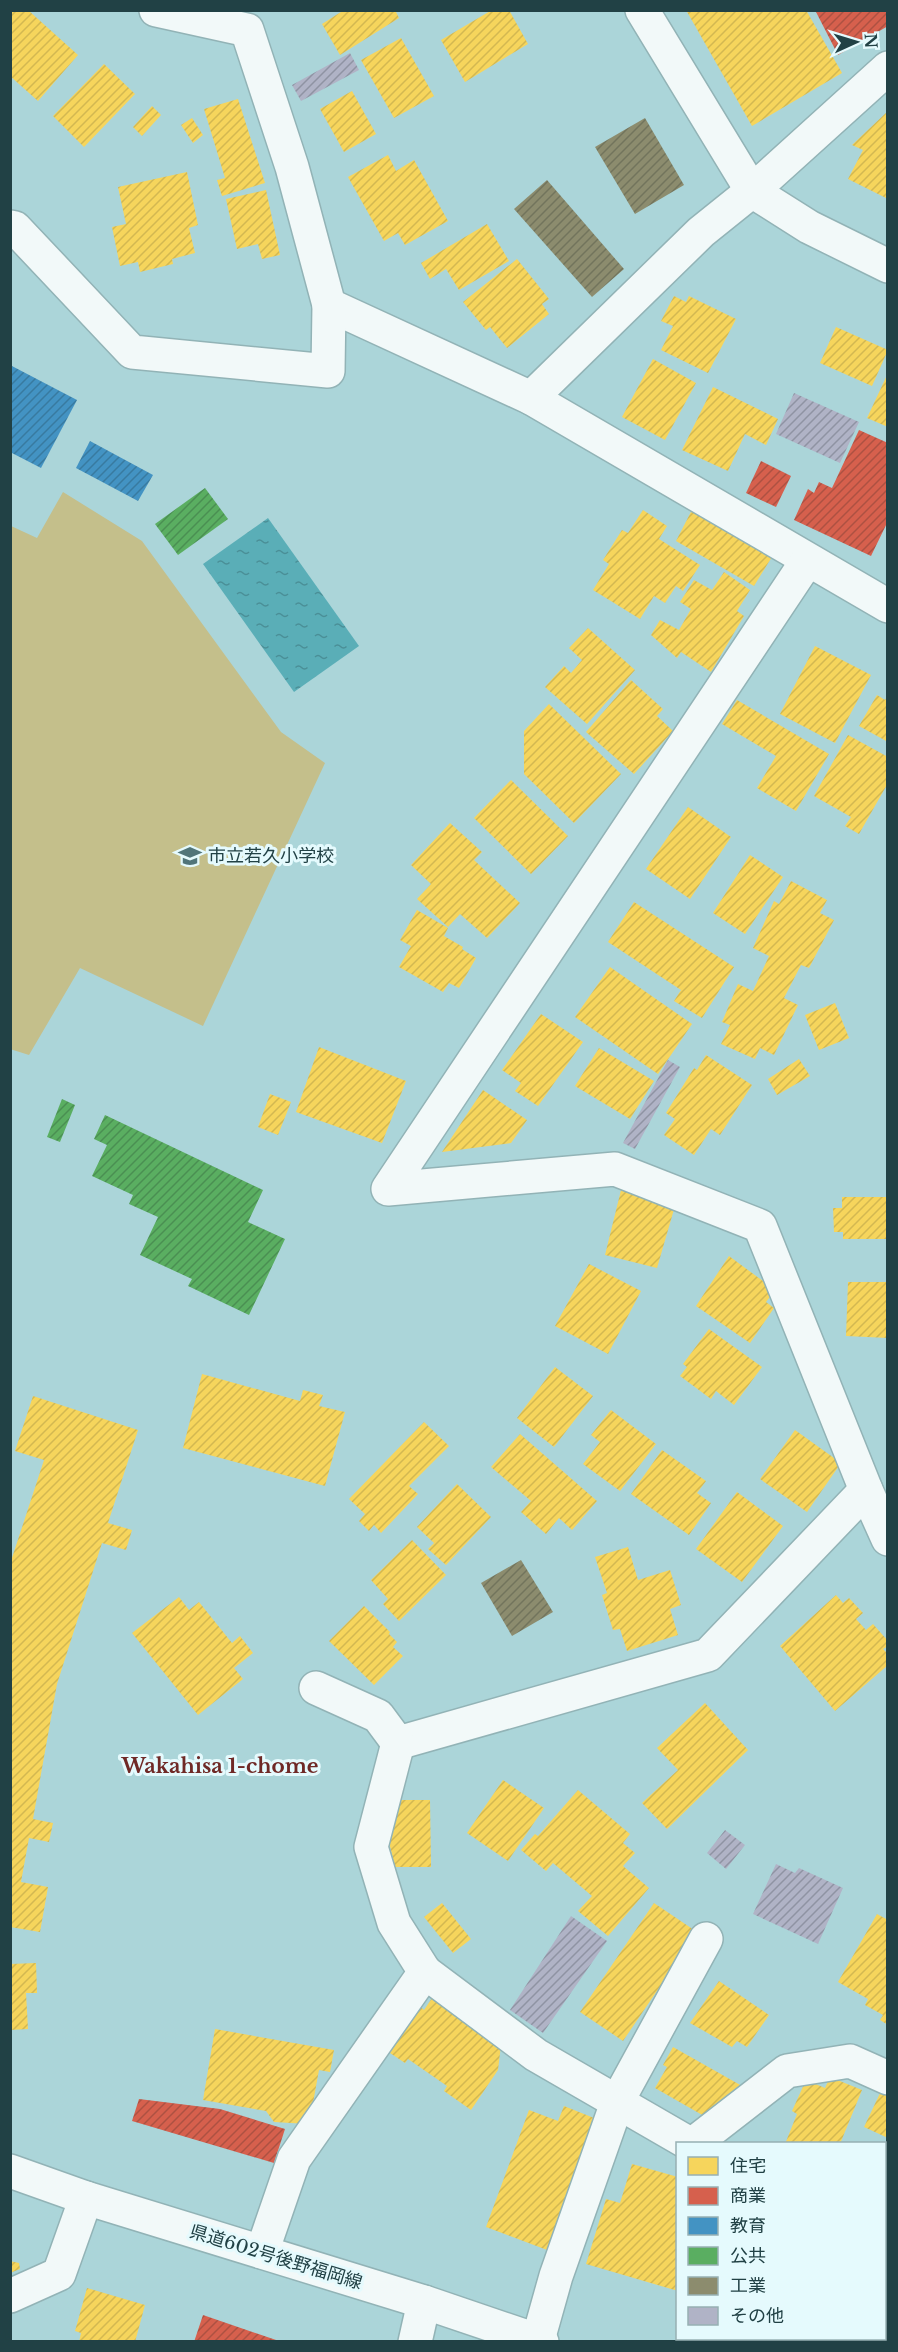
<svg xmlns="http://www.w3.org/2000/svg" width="898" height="2352" font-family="'Libre Baskerville','Noto Sans JP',serif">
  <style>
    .park { fill: #c4bf8b }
    .water { fill: url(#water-ripples) }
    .homes { fill: url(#homes-hatch) }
    .shops { fill: url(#shops-hatch) }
    .schools { fill: url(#schools-hatch) }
    .public { fill: url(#public-hatch) }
    .industry { fill: url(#industry-hatch) }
    .building { fill: url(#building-hatch) }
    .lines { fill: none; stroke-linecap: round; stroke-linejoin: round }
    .minor-casing { stroke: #92b3b6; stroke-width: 36 }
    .major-casing { stroke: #92b3b6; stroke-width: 36 }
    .minor { stroke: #f2f9f9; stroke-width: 33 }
    .major { stroke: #f2f9f9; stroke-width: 33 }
    .labels { text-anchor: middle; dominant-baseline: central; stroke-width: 6; stroke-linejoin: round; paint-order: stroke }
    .poi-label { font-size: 18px; fill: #214145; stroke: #e5fafd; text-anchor: start }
    .street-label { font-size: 18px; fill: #214145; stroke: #e5fafd }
    .neighbourhood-label { font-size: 20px; font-weight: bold; fill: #6f2926; stroke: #e5fafd }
  </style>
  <defs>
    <pattern id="water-ripples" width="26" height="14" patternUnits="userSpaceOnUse" patternTransform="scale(1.5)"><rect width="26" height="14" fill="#5aaeb7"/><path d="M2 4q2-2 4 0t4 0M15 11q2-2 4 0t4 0" fill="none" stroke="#4a8f97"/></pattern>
    <pattern id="homes-hatch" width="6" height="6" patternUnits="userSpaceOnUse" patternTransform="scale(1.5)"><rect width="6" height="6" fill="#f6d55c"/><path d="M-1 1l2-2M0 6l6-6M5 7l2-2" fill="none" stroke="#d3b851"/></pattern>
    <pattern id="shops-hatch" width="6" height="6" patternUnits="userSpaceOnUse" patternTransform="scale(1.5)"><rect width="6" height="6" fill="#d6604d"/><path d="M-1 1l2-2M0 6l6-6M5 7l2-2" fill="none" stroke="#ad5142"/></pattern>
    <pattern id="schools-hatch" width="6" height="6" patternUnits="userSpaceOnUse" patternTransform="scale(1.5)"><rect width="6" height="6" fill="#4393c3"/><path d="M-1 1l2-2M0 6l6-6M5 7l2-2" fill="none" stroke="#387aa0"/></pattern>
    <pattern id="public-hatch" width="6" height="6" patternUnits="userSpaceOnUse" patternTransform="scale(1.5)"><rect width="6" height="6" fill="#5aae61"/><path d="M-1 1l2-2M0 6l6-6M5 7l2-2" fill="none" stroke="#4a8f52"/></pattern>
    <pattern id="industry-hatch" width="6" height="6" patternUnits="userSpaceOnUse" patternTransform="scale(1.5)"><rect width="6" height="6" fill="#8c8c6e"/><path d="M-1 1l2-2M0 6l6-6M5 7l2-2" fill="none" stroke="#72745c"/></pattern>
    <pattern id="building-hatch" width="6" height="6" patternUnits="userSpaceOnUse" patternTransform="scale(1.5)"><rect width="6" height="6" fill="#b0b3c6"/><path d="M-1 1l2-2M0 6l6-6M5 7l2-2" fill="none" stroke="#8f93a3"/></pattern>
  </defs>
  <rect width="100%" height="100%" fill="#abd5d9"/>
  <!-- park -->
  <polygon class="park" points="63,492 142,541 281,732 325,763 203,1026 80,968 29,1055 10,1049 11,526 37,538"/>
  <!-- water -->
  <polygon class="water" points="268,518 359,646 294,692 203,564"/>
  <!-- homes -->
  <g class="homes">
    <polygon points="10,10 28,10 78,55 38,101 10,76"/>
    <polygon points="344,10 395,10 399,18 340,55 322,24"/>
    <polygon points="492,10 509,10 528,44 465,82 441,40"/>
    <polygon points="686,10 806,10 842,73 752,126"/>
    <polygon points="401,38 434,96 394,118 361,60"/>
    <polygon points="104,64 135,94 84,147 53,116"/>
    <polygon points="352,91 376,134 344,152 320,109"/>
    <polygon points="238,99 265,183 222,196 217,180 225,178 204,109"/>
    <polygon points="152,106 161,115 142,136 133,127"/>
    <polygon points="888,111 888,199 848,179 863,150 852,145"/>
    <polygon points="192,118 203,135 193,143 181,125"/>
    <polygon points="388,155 396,171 414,160 448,221 405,245 398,233 384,241 348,177"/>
    <polygon points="187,172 198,225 189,228 195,253 172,259 173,264 140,272 138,262 120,266 112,227 126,224 118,187"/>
    <polygon points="266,190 280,255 262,259 258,244 237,249 226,199"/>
    <polygon points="487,224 509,261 459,290 446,269 430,279 421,263"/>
    <polygon points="517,259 549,299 542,304 549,314 507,348 490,327 486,330 463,302"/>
    <polygon points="674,296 686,302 689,296 736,319 708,373 661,350 673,326 661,321"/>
    <polygon points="836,327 888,350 872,386 820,363"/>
    <polygon points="653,359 696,383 665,440 622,417"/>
    <polygon points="888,373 888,427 867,418"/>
    <polygon points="713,387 778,419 766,445 745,434 728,471 682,450"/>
    <polygon points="694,506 775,552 754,586 676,541"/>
    <polygon points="643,510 667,526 659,539 700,565 683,591 676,586 665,603 654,596 640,619 593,590 609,564 603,560 622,530 628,533"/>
    <polygon points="724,572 750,590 737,611 744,616 711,672 681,652 677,658 651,635 660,620 679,630 691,609 680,602 694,580 712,590"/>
    <polygon points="588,628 635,670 587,724 545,687 564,666 571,673 582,660 569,648"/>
    <polygon points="815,646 871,675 835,743 780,714"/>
    <polygon points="631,680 663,709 657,716 673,731 634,774 586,732"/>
    <polygon points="877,695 885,700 888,695 888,742 859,726"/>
    <polygon points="737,700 829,754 796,811 757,788 776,756 722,724"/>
    <polygon points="549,704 621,774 574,823 524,774 524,731"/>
    <polygon points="848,735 888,757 888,783 859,834 845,826 851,817 814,796"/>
    <polygon points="511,780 568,836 531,874 474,818"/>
    <polygon points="688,807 731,837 690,899 646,869"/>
    <polygon points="450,823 482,852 474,860 520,903 487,938 460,914 448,927 417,899 431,884 411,865"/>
    <polygon points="750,855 783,877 745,934 713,913"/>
    <polygon points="791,881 827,900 820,913 834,920 809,968 801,965 784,998 798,1005 774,1055 760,1048 755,1059 721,1044 730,1025 722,1022 738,984 753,991 769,956 753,948 774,901 779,904"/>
    <polygon points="634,902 734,967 702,1018 674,1001 681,990 608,942"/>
    <polygon points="417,910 448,928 444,936 463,947 462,949 476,958 459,988 449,983 443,992 399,967 411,946 400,940"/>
    <polygon points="610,967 692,1024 658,1074 575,1017"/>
    <polygon points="835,1003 849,1038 819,1050 805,1015"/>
    <polygon points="541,1014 583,1042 538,1106 515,1091 521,1083 502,1070"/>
    <polygon points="319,1047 406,1081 382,1143 296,1112"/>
    <polygon points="599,1048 654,1081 630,1119 575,1086"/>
    <polygon points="706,1055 752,1085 720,1135 711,1129 694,1155 664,1135 675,1119 666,1113 694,1068 697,1070"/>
    <polygon points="799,1059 810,1076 777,1095 768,1079"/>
    <polygon points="483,1090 527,1120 511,1143 442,1152"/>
    <polygon points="270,1094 291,1102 278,1135 258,1127"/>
    <polygon points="622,1186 677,1199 657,1268 605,1255"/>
    <polygon points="842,1197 888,1197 888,1239 843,1239 843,1232 834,1232 833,1208 842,1208"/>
    <polygon points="729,1256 775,1290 766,1302 774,1308 750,1343 696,1306"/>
    <polygon points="589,1264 641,1291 608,1354 555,1326"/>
    <polygon points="848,1282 888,1282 888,1338 846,1336"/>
    <polygon points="709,1329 762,1367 734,1405 716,1391 711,1399 680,1376 687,1367 683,1364"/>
    <polygon points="555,1367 593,1396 554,1447 517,1418"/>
    <polygon points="202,1374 300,1401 303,1390 323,1395 319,1406 345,1412 325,1486 183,1448"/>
    <polygon points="33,1396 138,1430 108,1523 132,1530 126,1550 102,1543 57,1684 33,1819 53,1823 49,1842 29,1838 21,1882 48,1887 40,1932 10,1927 10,1564 44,1460 15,1451"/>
    <polygon points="611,1410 656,1444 620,1491 583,1464 600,1442 591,1435"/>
    <polygon points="424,1422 449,1446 409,1486 418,1494 381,1533 374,1525 369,1531 359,1521 365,1514 349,1499"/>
    <polygon points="795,1430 841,1463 807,1512 760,1479"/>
    <polygon points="520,1434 597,1501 572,1530 559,1518 546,1534 521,1512 531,1501 491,1467"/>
    <polygon points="662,1450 706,1481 697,1493 711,1503 689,1535 631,1494"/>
    <polygon points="457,1484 491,1517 446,1565 428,1549 434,1543 417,1527"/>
    <polygon points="737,1492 783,1526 742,1582 696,1549"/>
    <polygon points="412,1540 446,1575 399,1621 383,1604 388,1599 371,1580"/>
    <polygon points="628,1547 638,1580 670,1570 681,1605 670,1609 678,1635 627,1651 620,1629 613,1630 602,1595 607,1593 595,1557"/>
    <polygon points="836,1595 843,1603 849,1598 863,1613 856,1619 866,1630 873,1624 888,1641 888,1646 883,1649 888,1654 888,1665 835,1711 780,1646"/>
    <polygon points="179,1597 189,1610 199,1602 232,1643 240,1636 253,1653 234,1668 243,1679 198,1715 132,1633"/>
    <polygon points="364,1606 390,1632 389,1634 397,1642 393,1647 403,1656 374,1685 329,1641"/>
    <polygon points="705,1703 748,1750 667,1829 642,1803 678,1770 657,1748"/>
    <polygon points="503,1780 544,1808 508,1861 467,1833"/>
    <polygon points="578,1790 630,1834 623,1843 635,1853 623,1866 649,1888 608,1936 578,1911 592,1896 553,1863 546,1871 521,1850 535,1834 538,1836"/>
    <polygon points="392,1800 430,1800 431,1867 395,1867 389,1842"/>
    <polygon points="442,1903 471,1939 453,1953 424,1917"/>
    <polygon points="654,1903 697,1932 623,2041 580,2012"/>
    <polygon points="877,1914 888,1920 888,2025 880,2020 883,2015 865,2005 868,1999 838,1982"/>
    <polygon points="36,1963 37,1993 26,1993 28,2029 10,2030 10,1964"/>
    <polygon points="719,1981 769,2015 747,2047 737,2041 732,2047 690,2023"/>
    <polygon points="432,1998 501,2045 498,2070 471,2110 444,2091 447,2086 408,2059 405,2063 384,2049 415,2002 424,2010"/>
    <polygon points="215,2029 334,2050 330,2072 319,2070 313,2103 320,2104 308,2124 274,2122 266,2111 203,2100"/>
    <polygon points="673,2047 742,2086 704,2116 655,2088 667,2067 663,2065"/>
    <polygon points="830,2077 862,2090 840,2144 785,2144 797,2114 792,2111 806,2080 825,2088"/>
    <polygon points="882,2089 888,2091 888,2138 864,2127"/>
    <polygon points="564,2106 594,2118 588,2135 598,2139 555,2253 486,2227 529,2110 558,2121"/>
    <polygon points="632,2164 678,2177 678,2291 586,2264 606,2199 620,2203"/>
    <polygon points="884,2211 888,2213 888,2308 884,2314"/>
    <polygon points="10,2261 19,2263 20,2269 10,2273"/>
    <polygon points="87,2288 145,2305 135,2342 79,2342 81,2333 75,2331"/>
    <polygon points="887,2323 888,2342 880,2342 881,2338 884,2338"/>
  </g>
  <!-- shops -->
  <g class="shops">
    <polygon points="815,10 888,10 888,26 838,55"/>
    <polygon points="859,430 888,443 888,521 871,556 794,520 808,489 814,493 819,482 832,488"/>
    <polygon points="761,461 791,476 776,507 746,493"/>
    <polygon points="139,2099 220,2109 285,2129 274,2163 132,2121"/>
    <polygon points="203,2315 279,2341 279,2342 194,2342"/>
  </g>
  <!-- schools -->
  <g class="schools">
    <polygon points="10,365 77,400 41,468 10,452"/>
    <polygon points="90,441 153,475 138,501 76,468"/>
  </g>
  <!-- public -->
  <g class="public">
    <polygon points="205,488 228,519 178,555 155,524"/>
    <polygon points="62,1099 75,1105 60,1142 47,1137"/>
    <polygon points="105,1115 263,1190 248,1222 285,1239 249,1315 188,1286 192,1279 140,1255 158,1217 129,1204 133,1195 92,1176 107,1145 94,1139"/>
  </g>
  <!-- industry -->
  <g class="industry">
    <polygon points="645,118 684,185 635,214 595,147"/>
    <polygon points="547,180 624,269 592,297 514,209"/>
    <polygon points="521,1560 553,1612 512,1636 481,1583"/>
  </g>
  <!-- building -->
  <g class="building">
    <polygon points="350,53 359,70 301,101 292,85"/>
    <polygon points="794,393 859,422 840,463 776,434"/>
    <polygon points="668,1060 680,1067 635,1149 623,1143"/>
    <polygon points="725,1830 745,1845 726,1869 707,1853"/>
    <polygon points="776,1864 795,1873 799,1868 843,1888 818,1944 753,1914"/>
    <polygon points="571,1916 607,1941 543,2033 510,2010"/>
  </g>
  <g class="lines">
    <!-- minor casing -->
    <g class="minor-casing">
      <g id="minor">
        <polyline points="156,10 247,30 292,167 329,305 531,398 888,606"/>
        <polyline points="642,10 752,191 809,227 888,266"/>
        <polyline points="10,227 15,228 132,352 328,371 329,305"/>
        <polyline points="531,398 701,232 752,191 888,68"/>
        <polyline points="807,561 388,1189 615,1169 760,1226 866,1490 888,1539"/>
        <polyline points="316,1688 378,1716 398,1743 708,1655 866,1490"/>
        <polyline points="425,1972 536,2055 690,2144"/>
        <polyline points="693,2144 787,2071 850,2061 888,2078"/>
        <polyline points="262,2252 294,2159 425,1972 394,1923 371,1847 398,1743"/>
        <polyline points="10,2296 59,2274 86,2198"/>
        <polyline points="538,2340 556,2276 618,2100 706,1939"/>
        <polyline points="415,2342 424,2302"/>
      </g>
    </g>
    <!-- major casing -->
    <g class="major-casing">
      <polyline id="major" points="10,2171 86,2198 424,2302 542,2342"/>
    </g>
    <!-- minor -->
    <use href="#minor" class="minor"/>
    <!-- major -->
    <use href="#major" class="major"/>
  </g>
  <!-- icons -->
  <defs>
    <g id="school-bare" transform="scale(1.8)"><path d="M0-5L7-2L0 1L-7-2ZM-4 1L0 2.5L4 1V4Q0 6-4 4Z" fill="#517579" stroke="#e5fafd" stroke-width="2.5" paint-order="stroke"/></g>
  </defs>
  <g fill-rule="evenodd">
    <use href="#school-bare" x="190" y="856"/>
  </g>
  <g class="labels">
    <!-- poi labels -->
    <g class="poi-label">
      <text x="208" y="856">市立若久小学校</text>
    </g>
    <!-- street labels -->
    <g class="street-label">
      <text transform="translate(276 2257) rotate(17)">県道602号後野福岡線</text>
    </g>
    <!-- neighbourhood labels -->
    <g class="neighbourhood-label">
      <text x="220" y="1766">Wakahisa 1-chome</text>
    </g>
  </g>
  <!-- border -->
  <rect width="898" height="2352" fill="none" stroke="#214145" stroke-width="24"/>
  <!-- legend -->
  <rect x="676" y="2142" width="210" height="198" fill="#e5fafd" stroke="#97b0b3" stroke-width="1.5"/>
  <rect x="688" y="2157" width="30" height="18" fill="#f6d55c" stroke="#97b0b3" stroke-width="1.5"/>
  <text x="730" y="2172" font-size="18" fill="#214145">住宅</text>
  <rect x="688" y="2187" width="30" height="18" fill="#d6604d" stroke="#97b0b3" stroke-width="1.5"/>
  <text x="730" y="2202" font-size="18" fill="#214145">商業</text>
  <rect x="688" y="2217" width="30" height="18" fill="#4393c3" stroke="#97b0b3" stroke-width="1.5"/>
  <text x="730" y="2232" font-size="18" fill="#214145">教育</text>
  <rect x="688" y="2247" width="30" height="18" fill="#5aae61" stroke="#97b0b3" stroke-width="1.5"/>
  <text x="730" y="2262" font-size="18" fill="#214145">公共</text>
  <rect x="688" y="2277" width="30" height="18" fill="#8c8c6e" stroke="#97b0b3" stroke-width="1.5"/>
  <text x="730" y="2292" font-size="18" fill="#214145">工業</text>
  <rect x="688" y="2307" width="30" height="18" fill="#b0b3c6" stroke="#97b0b3" stroke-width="1.5"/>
  <text x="730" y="2322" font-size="18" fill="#214145">その他</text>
  <!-- north arrow -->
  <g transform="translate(856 42) rotate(86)" stroke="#e5fafd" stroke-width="4.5" paint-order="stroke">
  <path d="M0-4.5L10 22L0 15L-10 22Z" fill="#214145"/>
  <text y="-9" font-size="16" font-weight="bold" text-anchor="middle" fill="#214145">N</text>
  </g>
</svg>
